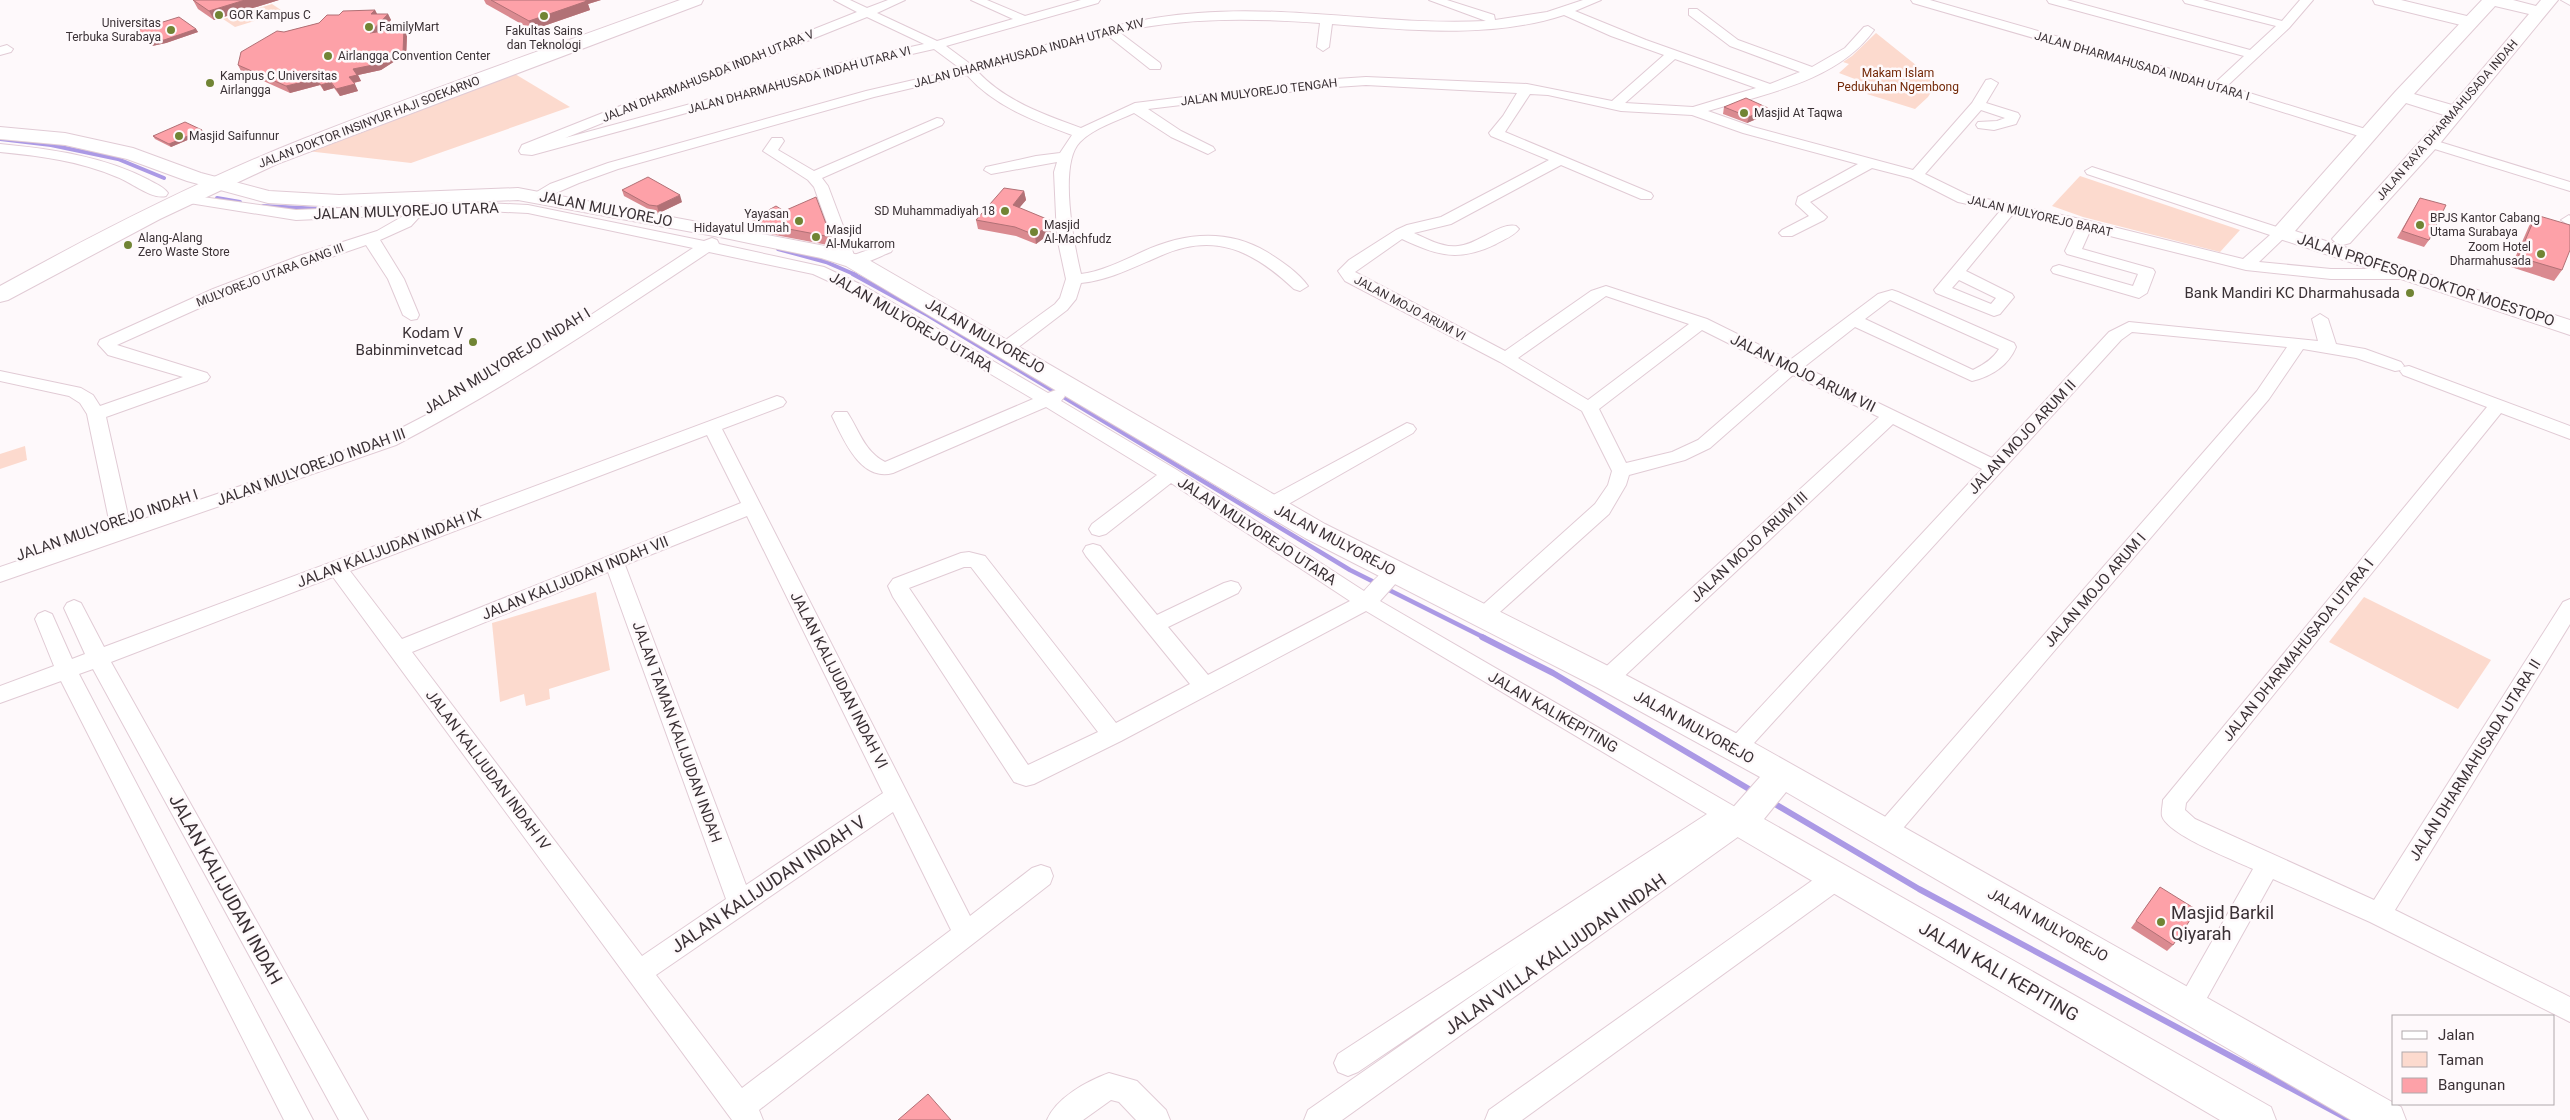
<svg xmlns="http://www.w3.org/2000/svg" width="2570" height="1120" font-family="Roboto,sans-serif">
  <style>
    .green { fill: #fcdace }
    .lines { fill: none; stroke-linecap: round; stroke-linejoin: round }
    .stream-far2 { stroke: #ab99e5; stroke-width: 4 }
    .stream-far1 { stroke: #ab99e5; stroke-width: 4.5 }
    .stream { stroke: #ab99e5; stroke-width: 6 }
    .minor-casing { stroke: #e1cbd5; stroke-width: 2 }
    .secondary-casing { stroke: #e1cbd5; stroke-width: 2 }
    .primary-casing { stroke: #e1cbd5; stroke-width: 2 }
    .minor { fill: #fff; fill-rule: evenodd }
    .secondary { fill: #fff; fill-rule: evenodd }
    .primary { fill: #fff; fill-rule: evenodd }
    .wall { fill: #da8a90 }
    .shaded-wall { fill: #b17176 }
    .building { fill: #fda1a8; stroke: #b17176 }
    .poi-dot { fill: #718434; stroke: #fef9fb; stroke-width: 2 }
    .labels { text-anchor: middle; dominant-baseline: central; stroke-width: 5; stroke-linejoin: round; paint-order: stroke }
    .far-poi-label { font-size: 12px; fill: #3a3135; stroke: #fef9fb; text-anchor: start }
    .far-street-label { font-size: 12px; fill: #3a3135; stroke: #fef9fb }
    .far-park-label { font-size: 12px; fill: #732908; stroke: #fef9fb }
    .street-label { font-size: 15px; fill: #3a3135; stroke: #fef9fb }
    .poi-label { font-size: 15px; fill: #3a3135; stroke: #fef9fb; text-anchor: end }
    .near-street-label { font-size: 18px; fill: #3a3135; stroke: #fef9fb }
    .near-poi-label { font-size: 18px; fill: #3a3135; stroke: #fef9fb; text-anchor: start }
  </style>
  <rect width="100%" height="100%" fill="#fef9fb"/>
  <!-- green -->
  <g class="green">
    <polygon points="272,4 284,12 235,27 223,19"/>
    <polygon points="1876,33 1937,82 1928,97 1915,109 1867,94 1876,87 1839,73 1849,64 1843,62 1852,56"/>
    <polygon points="515,74 570,107 411,163 307,151"/>
    <polygon points="2080,176 2240,230 2220,252 2083,217 2052,206"/>
    <polygon points="25,446 27,460 0,469 0,454"/>
    <polygon points="596,592 610,670 549,689 550,699 526,706 524,694 500,702 492,623"/>
    <polygon points="2364,597 2491,660 2458,709 2329,642"/>
  </g>
  <g class="lines">
    <!-- stream-far2 -->
    <g class="stream-far2">
      <polyline points="0,139 51,145 118,159 164,178"/>
      <polyline points="217,198 240,202"/>
      <polyline points="263,206 320,209"/>
      <polyline points="778,249 826,262 856,275"/>
    </g>
    <!-- stream-far1 -->
    <g class="stream-far1">
      <polyline points="853,274 928,315 1350,570 1378,584"/>
      <polyline points="1385,588 1485,638"/>
    </g>
    <!-- stream -->
    <g class="stream">
      <polyline points="1482,637 1553,673 1754,792"/>
      <polyline points="1770,801 1919,889 2350,1120"/>
    </g>
    <!-- minor casing -->
    <g class="minor-casing">
      <g id="minor">
        <path d="M834,0H850L867,8L888,0H905L877,13L937,41L1013,19L971,0H987L1025,16L1081,0H1100L1098,3L946,46L973,66C1047,46 1120,18 1198,13C1294,5 1390,26 1486,21L1429,0H1447L1494,15L1495,20L1547,12L1583,0H1601L1575,11L1646,40L1770,84L1800,72L1730,46L1689,15V9H1697L1738,40L1812,67L1845,48L1864,27L1868,26L1874,30C1838,81 1765,94 1708,111L1753,127L1913,170L1972,103L1986,80L1991,79L1998,83L1986,103L2018,113L2020,116L2016,124L1994,130L1978,128L1976,125L1978,122L1997,121L2005,118L1981,110L1925,174L1968,195L2085,220L2243,259L2270,235L2087,174L2085,171L2092,167L2286,230L2289,233L2286,236L2259,262L2331,269H2405L2413,274L2405,279H2331L2246,270L2090,231L2082,249L2153,269L2155,272L2147,293L2139,298L2053,273L2051,270L2053,267L2059,265L2133,286L2138,274L2067,254L2065,251L2076,228L2013,214L1966,271L2012,294L2014,297L2000,314L1994,316L1936,293L1934,290L2000,211L1958,202L1911,178L1872,168L1810,202L1827,217L1824,220L1792,236H1782L1779,233L1782,230L1809,216L1796,204L1798,197L1858,164L1743,133L1692,115L1621,111L1548,95L1530,94L1505,132L1651,193L1653,196L1651,199H1641L1561,165L1451,224L1414,233C1427,239 1443,248 1458,246C1477,245 1500,222 1516,226L1519,229C1514,236 1503,240 1496,244C1459,262 1438,256 1402,239L1355,272L1505,351L1591,291L1606,286L1707,319L1790,360L1878,294L1892,290L1898,292L2014,343L2016,347C2008,366 1992,376 1972,381L1855,327L1804,367L1992,458L2109,332L2129,322L2318,341L2312,319L2320,314L2328,319L2336,344L2365,349L2401,362L2404,366L2401,370L2395,371L2356,358L2303,349L2269,399L1893,840L1885,843L1877,840L1873,833L1877,826L2257,391L2287,347L2132,332L2121,340L1744,754L1736,757L1728,754L1725,748L1728,742L1982,469L1893,424L1615,685L1607,687L1599,685L1596,679L1599,673L1879,417L1793,375L1710,448L1685,460L1629,475L1626,485L1609,514L1491,620L1484,623L1477,620L1474,615L1477,610L1595,504L1608,485L1612,471L1582,411L1500,362L1345,281L1338,271L1349,260L1396,230L1407,225L1441,217L1549,160L1491,136L1489,133L1503,116L1517,93L1366,85L1321,88L1148,109L1181,131L1213,147L1215,150L1208,154L1171,137L1134,113C1117,121 1094,128 1080,142C1058,164 1074,245 1081,274C1103,271 1122,261 1142,252C1183,233 1226,228 1267,252C1281,261 1298,272 1308,286L1300,291L1294,289C1253,251 1215,231 1160,256C1134,267 1110,280 1081,283L1076,299L1067,310L1012,352H1000L998,348L1000,344L1055,304L1060,298L1066,279L1057,237L1054,172L1057,162L991,174L984,170L986,167L1036,156L1060,153L1072,135C1034,121 994,106 967,75L874,97L618,169L579,183L542,199L537,200L530,196L550,184L608,163L866,91L961,69L934,49L859,66L532,155L521,154L519,151L522,145L857,12ZM1564,15L1611,36L1664,55L1612,101L1527,84L1366,77L1321,80L1135,103L1081,128C1045,115 1005,101 978,72L1107,35L1150,69H1160L1161,66L1160,63L1119,32C1186,17 1252,18 1320,23L1317,47L1323,51L1329,47L1332,24C1407,30 1491,39 1564,15ZM867,17L924,44L852,60L565,138ZM1675,59L1756,88L1693,107L1625,103ZM1959,280L1996,298L1991,304L1952,288ZM1606,296L1689,324L1588,400L1518,358ZM1890,300L1999,349C1993,359 1983,365 1973,370L1865,319ZM1702,330L1780,369L1698,440L1672,452L1626,463L1599,409Z"/>
        <polygon points="1911,0 1930,0 2216,82 2244,56 2049,3 2047,0 2067,0 2250,50 2276,26 2185,3 2183,0 2203,0 2282,21 2300,0 2313,0 2289,28 2227,86 2372,131 2374,134 2367,138 2362,137 2213,90 1913,3"/>
        <polygon points="2561,0 2570,0 2570,5"/>
        <polygon points="7,45 13,49 11,52 0,55 0,47"/>
        <path d="M937,118L942,119L944,122L942,125L822,178L828,186L854,255L885,244L893,249L891,252C877,257 851,274 840,259L814,187L808,180L763,151L772,138H782L784,141L778,150L814,171Z"/>
        <polygon points="2430,139 2570,182 2570,191 2425,146 2423,143"/>
        <path d="M0,144C51,149 104,156 149,180C156,184 164,187 168,193L166,196C152,200 131,182 117,177C80,161 40,156 0,152Z"/>
        <path d="M188,195L296,210L412,205L419,202L425,204L466,202L528,205L704,241L712,238L717,240L719,244L824,267L864,286L1048,393L1056,390L1062,392L1065,396L1061,401L1177,470L1364,591C1375,580 1386,563 1402,568L1405,573L1380,601L1749,815L1753,822L1749,829L1342,1120H1304L1308,1110L1522,961L1358,1072L1348,1076L1338,1072L1334,1063L1338,1054L1707,814L1366,611L1121,741L1034,784L1026,786L1014,782L893,597L888,586L893,579L961,553L969,552L985,556L1116,723L1190,684L1086,556L1083,551L1086,546L1093,544L1100,546L1157,615L1224,583L1231,581L1238,583L1241,588L1238,593L1168,627L1208,675L1350,601L1171,483L1106,534L1099,536L1092,534L1089,529L1092,524L1157,475L1046,407L893,473C860,482 843,438 832,416L835,412H847C859,430 864,451 885,462L1033,399L852,292L813,274L709,252C607,320 505,388 396,445L0,582V567L123,525H112L109,520L87,414L80,403L69,396L0,381V371L81,388L93,395L100,406L183,377L108,355L98,344L100,340L213,289L299,256L377,231L405,215L296,220L183,202L181,199L183,196ZM466,210L528,213L693,248L542,347L438,409L384,437L126,525L129,520L106,417L207,381L210,377L207,373L117,345L253,284L366,245L388,279L403,315L411,320L417,319L419,315L404,279L380,240L411,226L422,214ZM964,567H971L1098,732L1028,765L909,588Z"/>
        <polygon points="2569,215 2570,216 2570,226 2561,220"/>
        <path d="M2409,366L2570,426V439L2501,413L2186,803L2185,810L2195,819L2374,900L2563,602L2570,599V624L2395,910L2570,997V1022L2370,922L2273,879L2198,1014L2189,1017L2180,1014L2176,1005L2253,869C2234,860 2168,835 2162,816C2161,811 2163,805 2163,800L2487,407L2403,375L2400,371L2403,367Z"/>
        <path d="M777,396L783,398L786,402L783,406L722,429L970,916L1032,868L1041,865L1050,868L1053,876L1050,884L759,1110L763,1120H732L333,577L111,662L368,1120H339L93,669L79,674L313,1120H284L61,681L0,703V686L54,666L35,619L38,614L45,611L52,614L72,659L85,654L64,608L67,603L74,600L81,603L104,647ZM707,435L741,503L402,639L350,571ZM747,516L883,793L746,885L625,565ZM608,572L726,899L642,956L412,652ZM893,812L951,930L742,1088L656,975Z"/>
        <polygon points="1407,423 1413,425 1416,429 1413,433 1278,510 1271,512 1264,510 1261,505 1264,500"/>
        <polygon points="1836,867 1845,870 1848,878 1845,886 1522,1120 1485,1120 1489,1110 1827,870"/>
        <path d="M1109,1073L1137,1081L1166,1110L1170,1120H1136L1119,1102L1111,1100L1083,1120H1047C1056,1098 1087,1081 1109,1073Z"/>
      </g>
    </g>
    <!-- secondary casing -->
    <g class="secondary-casing">
      <g id="secondary">
        <polygon points="2373,0 2401,0 2475,18 2477,22 2475,26 2469,27 2375,4"/>
        <polygon points="0,127 65,133 133,148 201,173 269,191 339,195 518,188 825,246 862,256 1325,524 1618,671 1747,739 2401,1107 2406,1120 2351,1120 1786,792 1764,819 2271,1107 2276,1120 2220,1120 1729,832 1725,822 1729,812 1760,777 1596,687 1305,538 846,266 821,258 725,238 518,200 339,207 268,203 187,181 127,159 65,145 0,139"/>
      </g>
    </g>
    <!-- primary casing -->
    <g class="primary-casing">
      <g id="primary">
        <path d="M680,0H703L701,4L277,164L160,219L8,300L0,302V286C98,232 199,180 303,139C427,90 554,46 680,0Z"/>
        <path d="M2482,0H2513L2536,6L2541,0H2558L2437,147L2350,243L2343,245L2336,243L2332,239L2444,115L2406,103L2295,231L2570,320V335L2274,237L2270,233L2395,92ZM2495,6L2529,14L2452,105L2414,94Z"/>
      </g>
    </g>
    <!-- minor -->
    <use href="#minor" class="minor"/>
    <!-- secondary -->
    <use href="#secondary" class="secondary"/>
    <!-- primary -->
    <use href="#primary" class="primary"/>
  </g>
  <!-- wall -->
  <g class="wall">
    <polygon points="193,0 279,0 214,20 198,9"/>
    <polygon points="484,0 601,0 588,4 590,10 532,30 486,4"/>
    <polygon points="375,10 377,14 388,14 391,20 380,32 407,34 406,59 395,61 381,70 358,75 361,81 354,83 358,91 340,96 334,88 324,91 320,85 290,93 241,71 238,65 284,32 319,23 339,15"/>
    <polygon points="196,29 198,32 166,43 152,46 136,34 134,31"/>
    <polygon points="1724,107 1766,115 1747,123 1723,114"/>
    <polygon points="202,130 204,133 171,147 155,139 153,136"/>
    <polygon points="622,190 682,202 659,213 652,211 624,196"/>
    <polygon points="1024,191 1026,200 1019,208 1054,222 1055,230 1036,244 1016,236 978,229 976,220"/>
    <polygon points="2420,198 2429,240 2424,247 2397,238"/>
    <polygon points="784,211 831,237 833,246 759,232 755,228 752,219"/>
    <polygon points="2536,215 2562,270 2554,281 2511,267 2529,226"/>
    <polygon points="2160,887 2173,945 2167,951 2131,928"/>
  </g>
  <!-- shaded-wall -->
  <g class="shaded-wall">
    <polygon points="245,0 279,0 214,20 209,11"/>
    <polygon points="581,0 601,0 588,4 590,10 532,30 529,21"/>
    <polygon points="375,10 378,16 371,14"/>
    <polygon points="388,14 391,20 373,39 370,33"/>
    <polygon points="404,28 407,34 406,59 395,61 381,70 358,75 361,81 352,83 349,77 353,69"/>
    <polygon points="196,29 198,32 166,43 152,46 150,42"/>
    <polygon points="316,79 320,85 290,93 286,86"/>
    <polygon points="331,82 334,88 324,91 321,85"/>
    <polygon points="355,84 358,91 340,96 336,89"/>
    <polygon points="1768,108 1766,115 1747,123 1749,117"/>
    <polygon points="202,130 204,133 171,147 169,144"/>
    <polygon points="1024,191 1026,200 1014,214 1013,205"/>
    <polygon points="680,195 682,202 659,213 657,206"/>
    <polygon points="1054,222 1055,230 1036,244 1035,235"/>
  </g>
  <!-- building -->
  <g class="building">
    <polygon points="193,0 245,0 209,11"/>
    <polygon points="491,0 585,0 587,1 529,21"/>
    <polygon points="375,10 371,14 388,14 370,33 404,28 403,53 392,54 378,64 353,69 357,75 349,77 355,84 336,89 331,82 321,85 316,79 286,86 238,65 241,52 277,31 284,32 319,23 327,15 339,15 343,11"/>
    <polygon points="179,17 196,29 164,40 150,42 134,31"/>
    <polygon points="1746,98 1768,108 1749,117 1724,107"/>
    <polygon points="185,122 202,130 169,144 153,136"/>
    <polygon points="648,177 680,195 657,206 649,205 622,190"/>
    <polygon points="1004,188 1024,191 1013,205 1054,222 1035,235 1015,227 976,220"/>
    <polygon points="816,197 831,237 757,223 752,219 776,206 784,211"/>
    <polygon points="2420,198 2446,205 2429,240 2402,231"/>
    <polygon points="2536,215 2570,225 2570,250 2562,270 2518,257"/>
    <polygon points="2160,887 2197,910 2173,945 2136,921"/>
    <polygon points="928,1094 951,1120 898,1120"/>
  </g>
  <!-- markers -->
  <g class="poi-dot">
    <circle cx="219" cy="15" r="5"/>
    <circle cx="544" cy="16" r="5"/>
    <circle cx="369" cy="27" r="5"/>
    <circle cx="171" cy="30" r="5"/>
    <circle cx="328" cy="56" r="5"/>
    <circle cx="210" cy="83" r="5"/>
    <circle cx="1744" cy="113" r="5"/>
    <circle cx="179" cy="136" r="5"/>
    <circle cx="1005" cy="211" r="5"/>
    <circle cx="799" cy="221" r="5"/>
    <circle cx="2420" cy="225" r="5"/>
    <circle cx="1034" cy="232" r="5"/>
    <circle cx="816" cy="237" r="5"/>
    <circle cx="128" cy="245" r="5"/>
    <circle cx="2541" cy="254" r="5"/>
    <circle cx="2410" cy="293" r="5"/>
    <circle cx="473" cy="342" r="5"/>
    <circle cx="2161" cy="922" r="5"/>
  </g>
  <g class="labels">
    <!-- far-poi labels -->
    <g class="far-poi-label">
      <text x="229" y="15">GOR Kampus C</text>
      <text x="161" y="23" text-anchor="end">Universitas<tspan x="161" dy="14">Terbuka Surabaya</tspan></text>
      <text x="379" y="27">FamilyMart</text>
      <text x="544" y="31" text-anchor="middle">Fakultas Sains<tspan x="544" dy="14">dan Teknologi</tspan></text>
      <text x="338" y="56">Airlangga Convention Center</text>
      <text x="220" y="76">Kampus C Universitas<tspan x="220" dy="14">Airlangga</tspan></text>
      <text x="1754" y="113">Masjid At Taqwa</text>
      <text x="189" y="136">Masjid Saifunnur</text>
      <text x="995" y="211" text-anchor="end">SD Muhammadiyah 18</text>
      <text x="789" y="214" text-anchor="end">Yayasan<tspan x="789" dy="14">Hidayatul Ummah</tspan></text>
      <text x="2430" y="218">BPJS Kantor Cabang<tspan x="2430" dy="14">Utama Surabaya</tspan></text>
      <text x="1044" y="225">Masjid<tspan x="1044" dy="14">Al-Machfudz</tspan></text>
      <text x="826" y="230">Masjid<tspan x="826" dy="14">Al-Mukarrom</tspan></text>
      <text x="138" y="238">Alang-Alang<tspan x="138" dy="14">Zero Waste Store</tspan></text>
      <text x="2531" y="247" text-anchor="end">Zoom Hotel<tspan x="2531" dy="14">Dharmahusada</tspan></text>
    </g>
    <!-- far-street labels -->
    <g class="far-street-label">
      <text transform="translate(1029 53) rotate(-15)">JALAN DHARMAHUSADA INDAH UTARA XIV</text>
      <text transform="translate(2142 66) rotate(16)">JALAN DHARMAHUSADA INDAH UTARA I</text>
      <text transform="translate(708 76) rotate(-22)">JALAN DHARMAHUSADA INDAH UTARA V</text>
      <text transform="translate(799 80) rotate(-15)">JALAN DHARMAHUSADA INDAH UTARA VI</text>
      <text transform="translate(1259 92) rotate(-7)">JALAN MULYOREJO TENGAH</text>
      <text transform="translate(2447 120) rotate(-49)">JALAN RAYA DHARMAHUSADA INDAH</text>
      <text transform="translate(369 122) rotate(-21)">JALAN DOKTOR INSINYUR HAJI SOEKARNO</text>
      <text transform="translate(2040 216) rotate(13)">JALAN MULYOREJO BARAT</text>
      <text transform="translate(270 275) rotate(-21)">MULYOREJO UTARA GANG III</text>
      <text transform="translate(1410 308) rotate(28)">JALAN MOJO ARUM VI</text>
    </g>
    <!-- far-park labels -->
    <g class="far-park-label">
      <text x="1898" y="73">Makam Islam<tspan x="1898" dy="14">Pedukuhan Ngembong</tspan></text>
    </g>
    <!-- street labels -->
    <g class="street-label">
      <text transform="translate(606 209) rotate(11)">JALAN MULYOREJO</text>
      <text transform="translate(406 211) rotate(-2)">JALAN MULYOREJO UTARA</text>
      <text transform="translate(2426 280) rotate(18)">JALAN PROFESOR DOKTOR MOESTOPO</text>
      <text transform="translate(911 322) rotate(30)">JALAN MULYOREJO UTARA</text>
      <text transform="translate(985 336) rotate(30)">JALAN MULYOREJO</text>
      <text transform="translate(507 361) rotate(-31)">JALAN MULYOREJO INDAH I</text>
      <text transform="translate(1803 373) rotate(26)">JALAN MOJO ARUM VII</text>
      <text transform="translate(2022 437) rotate(-47)">JALAN MOJO ARUM II</text>
      <text transform="translate(311 467) rotate(-20)">JALAN MULYOREJO INDAH III</text>
      <text transform="translate(107 525) rotate(-19)">JALAN MULYOREJO INDAH I</text>
      <text transform="translate(1257 531) rotate(33)">JALAN MULYOREJO UTARA</text>
      <text transform="translate(1335 540) rotate(28)">JALAN MULYOREJO</text>
      <text transform="translate(1749 547) rotate(-43)">JALAN MOJO ARUM III</text>
      <text transform="translate(389 548) rotate(-21)">JALAN KALIJUDAN INDAH IX</text>
      <text transform="translate(575 578) rotate(-22)">JALAN KALIJUDAN INDAH VII</text>
      <text transform="translate(2095 590) rotate(-49)">JALAN MOJO ARUM I</text>
      <text transform="translate(2298 650) rotate(-51)">JALAN DHARMAHUSADA UTARA I</text>
      <text transform="translate(839 680) rotate(63)">JALAN KALIJUDAN INDAH VI</text>
      <text transform="translate(1553 712) rotate(30)">JALAN KALIKEPITING</text>
      <text transform="translate(1694 727) rotate(29)">JALAN MULYOREJO</text>
      <text transform="translate(677 732) rotate(70)">JALAN TAMAN KALIJUDAN INDAH</text>
      <text transform="translate(2475 760) rotate(-58)">JALAN DHARMAHUSADA UTARA II</text>
      <text transform="translate(488 770) rotate(53)">JALAN KALIJUDAN INDAH IV</text>
      <text transform="translate(2048 925) rotate(29)">JALAN MULYOREJO</text>
    </g>
    <!-- poi labels -->
    <g class="poi-label">
      <text x="2400" y="293">Bank Mandiri KC Dharmahusada</text>
      <text x="463" y="333">Kodam V<tspan x="463" dy="17">Babinminvetcad</tspan></text>
    </g>
    <!-- near-street labels -->
    <g class="near-street-label">
      <text transform="translate(768 884) rotate(-34)">JALAN KALIJUDAN INDAH V</text>
      <text transform="translate(226 889) rotate(61)">JALAN KALIJUDAN INDAH</text>
      <text transform="translate(1555 954) rotate(-35)">JALAN VILLA KALIJUDAN INDAH</text>
      <text transform="translate(1999 971) rotate(30)">JALAN KALI KEPITING</text>
    </g>
    <!-- near-poi labels -->
    <g class="near-poi-label">
      <text x="2171" y="912">Masjid Barkil<tspan x="2171" dy="21">Qiyarah</tspan></text>
    </g>
  </g>
  <!-- legend -->
  <rect x="2392" y="1015" width="162" height="90" fill="#fef9fb" stroke="#b0a9ac"/>
  <rect x="2402" y="1031" width="25" height="8" fill="#ffffff" stroke="#b0a9ac"/>
  <text x="2438" y="1040" font-size="15" fill="#3a3135">Jalan</text>
  <rect x="2402" y="1052" width="25" height="15" fill="#fcdace" stroke="#b0a9ac"/>
  <text x="2438" y="1065" font-size="15" fill="#3a3135">Taman</text>
  <rect x="2402" y="1078" width="25" height="15" fill="#fda1a8" stroke="#b0a9ac"/>
  <text x="2438" y="1090" font-size="15" fill="#3a3135">Bangunan</text>
</svg>
